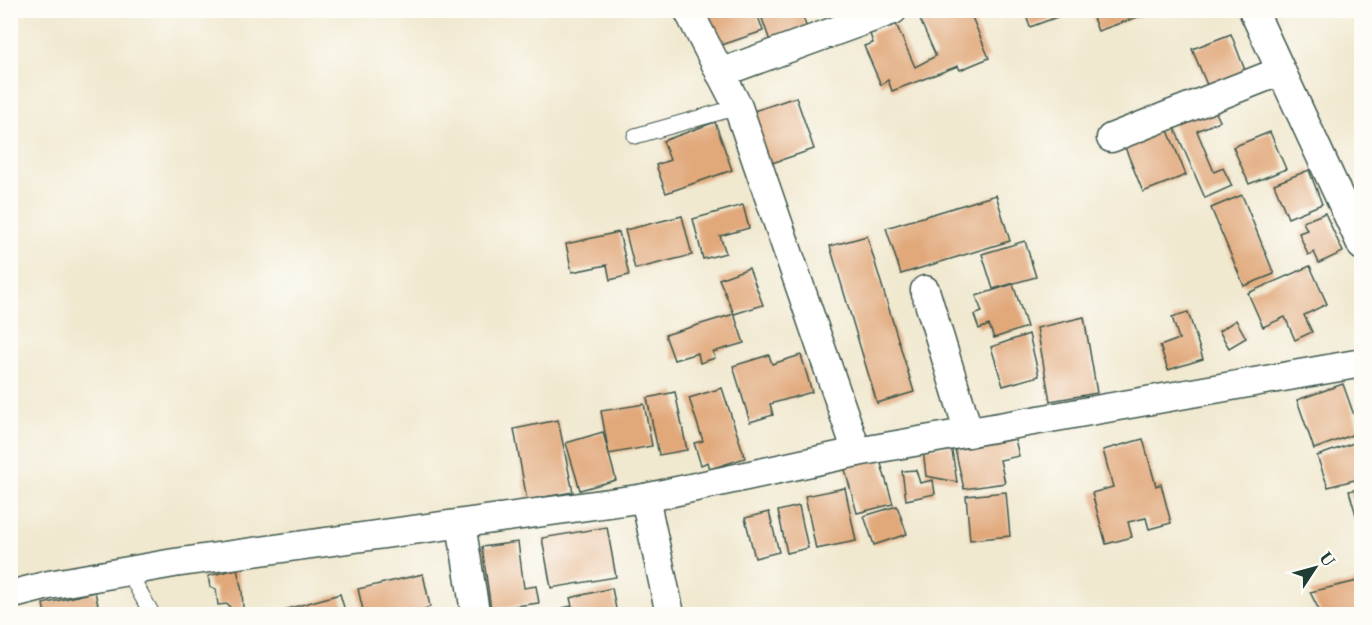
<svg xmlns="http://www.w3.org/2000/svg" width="1372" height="625" font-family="'Libre Caslon Text',serif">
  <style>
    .building { fill: #e1a87a }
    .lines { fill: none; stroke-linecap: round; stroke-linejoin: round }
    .lane-casing { stroke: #3e574b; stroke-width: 17 }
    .street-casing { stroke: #3e574b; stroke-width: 31 }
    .lane { stroke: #fff; stroke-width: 15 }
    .street { stroke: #fff; stroke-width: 28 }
  </style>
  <rect width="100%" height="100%" fill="#fdfcf7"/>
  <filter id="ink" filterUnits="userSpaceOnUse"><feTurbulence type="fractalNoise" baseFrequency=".0167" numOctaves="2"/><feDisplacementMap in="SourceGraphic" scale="12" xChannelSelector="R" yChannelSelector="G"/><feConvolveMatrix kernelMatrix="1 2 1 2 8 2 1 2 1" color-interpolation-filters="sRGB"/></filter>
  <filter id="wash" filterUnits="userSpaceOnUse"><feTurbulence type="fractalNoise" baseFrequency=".008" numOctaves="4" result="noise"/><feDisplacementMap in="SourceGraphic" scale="24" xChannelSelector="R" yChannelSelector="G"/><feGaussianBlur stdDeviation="1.35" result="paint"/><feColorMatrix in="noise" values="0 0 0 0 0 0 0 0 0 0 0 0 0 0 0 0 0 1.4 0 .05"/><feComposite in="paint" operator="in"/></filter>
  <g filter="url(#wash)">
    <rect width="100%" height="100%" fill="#f0e8cf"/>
    <g id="blocks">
      <!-- building -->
      <g class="building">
        <polygon points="701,10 756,10 763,31 713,48"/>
        <polygon points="759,10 801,10 807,29 770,41"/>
        <polygon points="942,10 969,10 989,58 960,70 958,66 892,91 888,80 881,85 864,46 873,43 870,34 896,24 915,67 936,56 920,20"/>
        <polygon points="1024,10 1067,10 1068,13 1030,27"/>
        <polygon points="1090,10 1144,10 1146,14 1098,31"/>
        <polygon points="1231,34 1248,78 1210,92 1192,49"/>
        <polygon points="796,97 814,149 766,165 748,113"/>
        <polygon points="1211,102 1220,121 1197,131 1214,172 1223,168 1232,186 1205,198 1171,120"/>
        <polygon points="715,122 732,170 666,193 656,165 670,160 663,141"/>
        <polygon points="1167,128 1186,175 1143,192 1124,145"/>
        <polygon points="1270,132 1286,169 1249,184 1233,147"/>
        <polygon points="1309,170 1322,204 1288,218 1274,184"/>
        <polygon points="996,195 1010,241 901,274 886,228"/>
        <polygon points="1242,195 1274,274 1244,286 1211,208"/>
        <polygon points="743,205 749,228 720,236 726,253 703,259 693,219"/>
        <polygon points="1325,213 1343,252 1319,263 1314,252 1308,255 1299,233 1307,230 1303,222"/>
        <polygon points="682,216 692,255 635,269 625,230"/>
        <polygon points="619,232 629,275 610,280 607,265 572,272 566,244"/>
        <polygon points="867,236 914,392 877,403 830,246"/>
        <polygon points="1025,241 1036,277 993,289 982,254"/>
        <polygon points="1310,266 1327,304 1304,315 1312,332 1295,340 1285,317 1263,327 1248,293"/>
        <polygon points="749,268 763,305 734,314 719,279"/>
        <polygon points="1013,284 1027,327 994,338 989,325 979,329 974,315 982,312 976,296"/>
        <polygon points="1188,312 1203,359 1168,370 1160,346 1179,339 1172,317"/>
        <polygon points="734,314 744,343 713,352 715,358 700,363 698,353 674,360 665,335"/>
        <polygon points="1084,317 1097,393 1050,401 1037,328"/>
        <polygon points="1236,320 1246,338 1229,348 1219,331"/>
        <polygon points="1029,334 1039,376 1003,386 991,347"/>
        <polygon points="769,355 772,364 801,355 812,392 770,404 773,415 750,422 733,366"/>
        <polygon points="1343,384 1360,432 1314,449 1297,400"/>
        <polygon points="722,388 745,458 710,469 708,462 701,465 694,443 703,441 689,398"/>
        <polygon points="675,392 687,450 659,455 647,398"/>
        <polygon points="644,404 652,446 609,454 601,411"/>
        <polygon points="558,420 573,492 527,500 514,429"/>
        <polygon points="603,432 616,480 580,490 566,443"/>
        <polygon points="1014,435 1019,456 1000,460 1005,483 964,489 955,449"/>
        <polygon points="1143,439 1156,486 1161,484 1171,523 1149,529 1146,518 1128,522 1132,537 1106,544 1092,493 1113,487 1103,450"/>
        <polygon points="1362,440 1362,478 1328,487 1317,456"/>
        <polygon points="951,445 957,482 926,476 923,449"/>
        <polygon points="879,457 893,504 857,513 844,466"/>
        <polygon points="916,470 920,483 933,480 935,494 906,500 902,471"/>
        <polygon points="845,488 856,541 816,549 805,496"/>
        <polygon points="1362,488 1362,532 1361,532 1349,491"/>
        <polygon points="1006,492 1010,536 970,540 966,496"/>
        <polygon points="799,506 808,548 787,553 778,511"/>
        <polygon points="897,506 907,534 874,545 864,516"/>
        <polygon points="769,512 779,552 755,558 745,518"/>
        <polygon points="607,527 616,577 551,588 542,538"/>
        <polygon points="518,542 524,588 536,586 539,603 491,609 482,547"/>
        <polygon points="237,569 242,591 243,608 234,614 228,604 218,605 216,589 210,587 208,576"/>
        <polygon points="423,574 430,606 419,614 364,614 358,589"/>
        <polygon points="1362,580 1362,614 1321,614 1310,592"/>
        <polygon points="612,588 617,614 564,614 562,608 572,606 570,598"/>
        <polygon points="95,592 100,614 45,614 43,604"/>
        <polygon points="340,594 346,614 289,614 287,609"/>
        <polygon points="539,610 540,614 517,614 517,613"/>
      </g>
    </g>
  </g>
  <g filter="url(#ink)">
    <use href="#blocks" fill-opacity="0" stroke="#3e574b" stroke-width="1.5"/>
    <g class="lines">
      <!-- lane casing -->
      <g class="lane-casing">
        <g id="lane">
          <polyline points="635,136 738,107"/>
          <polyline points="128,571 152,614"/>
        </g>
      </g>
      <!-- street casing -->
      <g class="street-casing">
        <g id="street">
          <polyline points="688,10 738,107 857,452"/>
          <polyline points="1253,10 1362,246"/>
          <polyline points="720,73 893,10"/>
          <polyline points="1111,138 1281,71"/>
          <polyline points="925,290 969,433"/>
          <polyline points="645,498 670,614"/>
          <polyline points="461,524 475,612"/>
          <polyline points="10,595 49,585 174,563 645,498 857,452 1362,363"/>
        </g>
      </g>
      <!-- lane -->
      <use href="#lane" class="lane"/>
      <!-- street -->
      <use href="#street" class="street"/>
    </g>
  </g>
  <!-- margin -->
  <rect width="1372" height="625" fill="none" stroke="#fdfcf7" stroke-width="36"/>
  <!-- north arrow -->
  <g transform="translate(1315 568) rotate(54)" stroke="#fdfcf7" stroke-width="4.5" paint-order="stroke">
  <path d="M0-4.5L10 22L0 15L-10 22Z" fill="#1f3d34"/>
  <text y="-9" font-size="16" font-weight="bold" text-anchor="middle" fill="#1f3d34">U</text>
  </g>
</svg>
